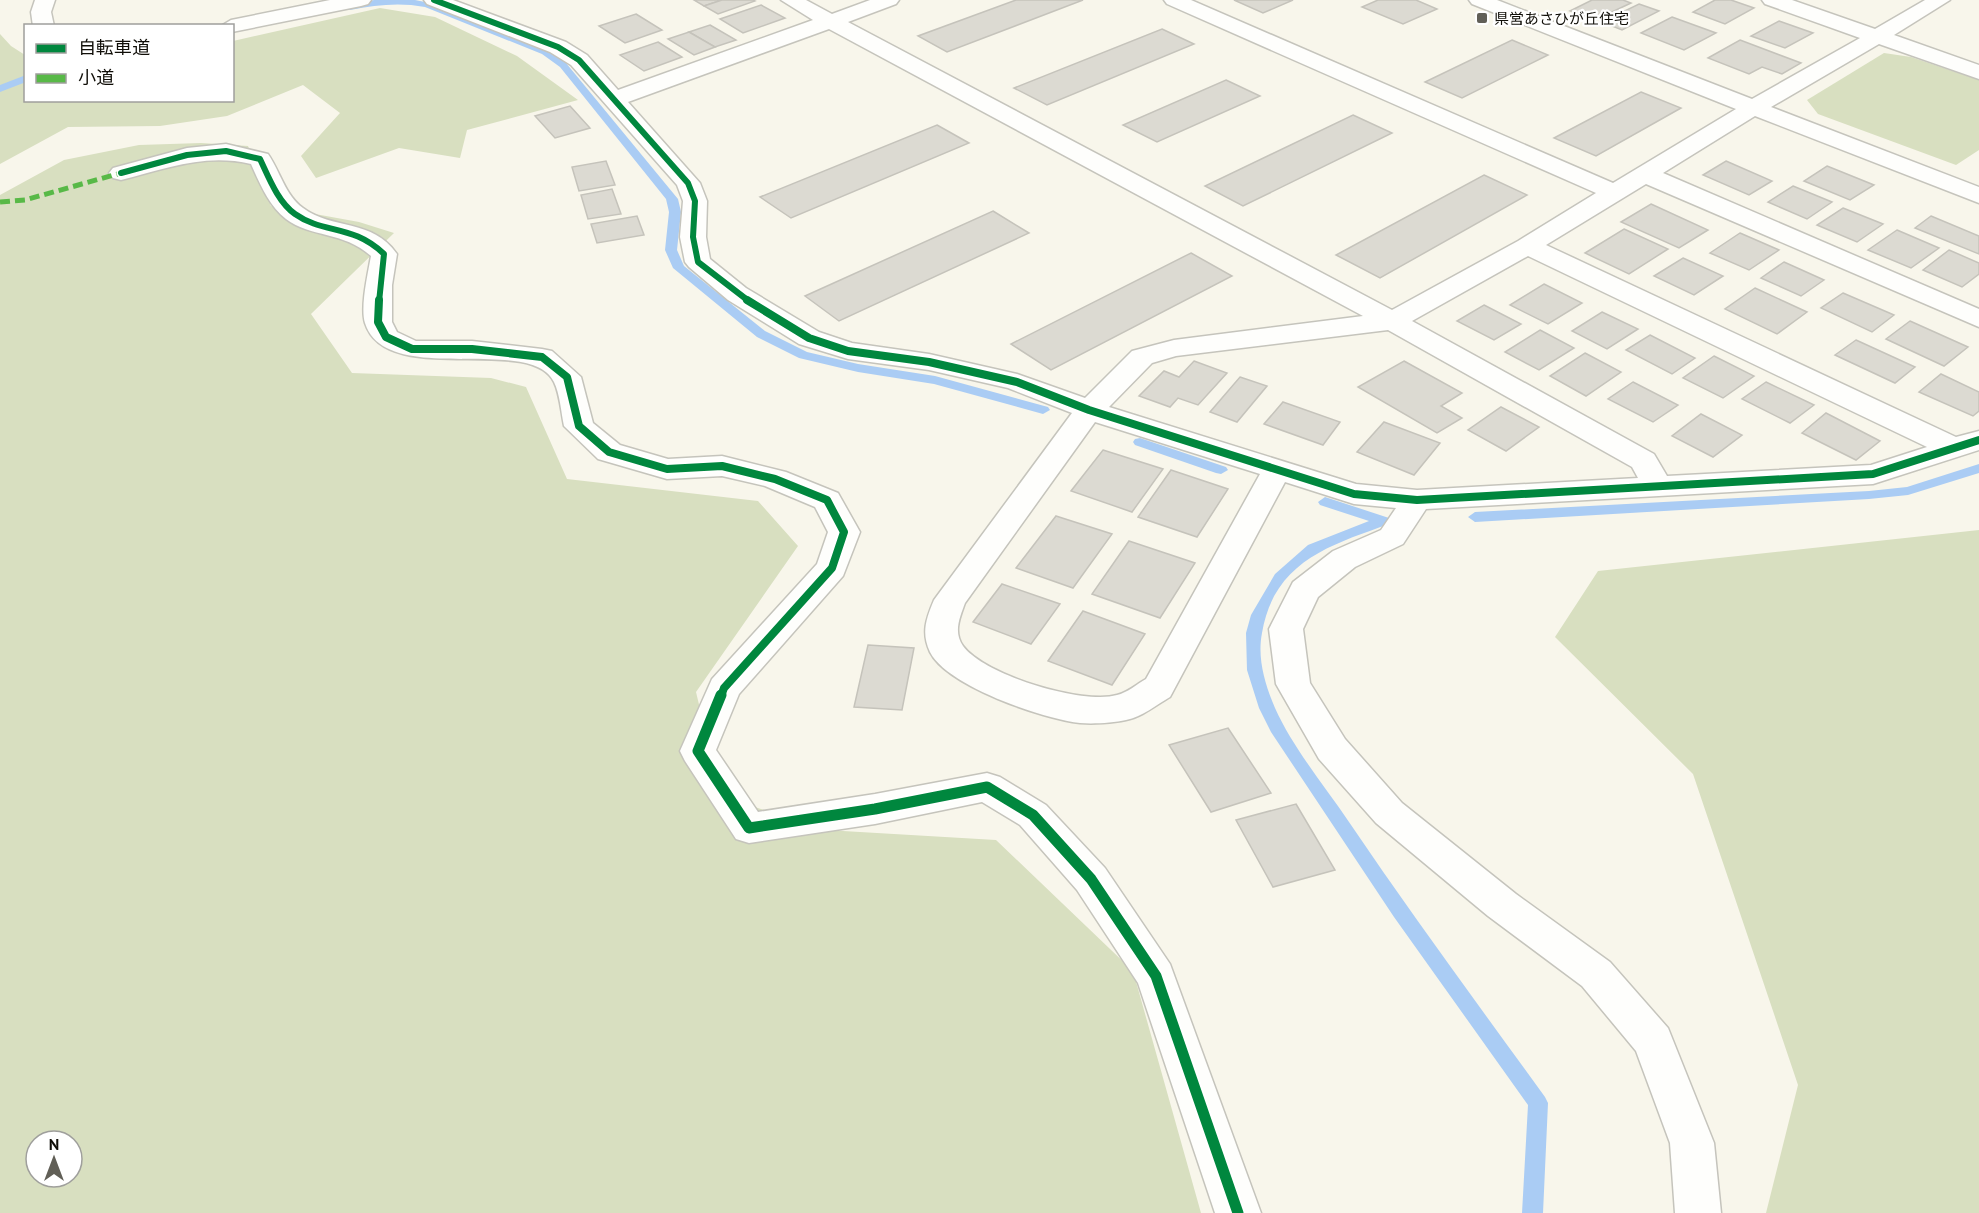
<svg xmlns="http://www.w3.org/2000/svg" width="1979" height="1213" font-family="'PT Sans','Noto Sans JP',sans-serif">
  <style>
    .green { fill: #d8dfc0; fill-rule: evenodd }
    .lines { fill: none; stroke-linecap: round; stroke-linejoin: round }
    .stream { fill: #aaccf4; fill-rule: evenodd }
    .building { fill: #dcdad2; stroke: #c5c3bb; stroke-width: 1.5 }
    .minor-casing { stroke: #c5c4bc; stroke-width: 3 }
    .minor { fill: #fefefc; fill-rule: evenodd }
    .quiet { stroke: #58b947; stroke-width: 5; stroke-dasharray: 10 5; stroke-linecap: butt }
    .cycleway-far2-casing { stroke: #fff; stroke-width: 9 }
    .cycleway-far1-casing { stroke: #fff; stroke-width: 12 }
    .cycleway-casing { stroke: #fff; stroke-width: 15 }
    .cycleway-far2 { stroke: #00873e; stroke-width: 6 }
    .cycleway-far1 { stroke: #00873e; stroke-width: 8 }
    .cycleway { stroke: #00873e; stroke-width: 11 }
    .poi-dot { fill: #615f57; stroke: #fff; stroke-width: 2 }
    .labels { text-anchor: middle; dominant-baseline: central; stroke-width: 4.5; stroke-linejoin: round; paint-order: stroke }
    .far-poi-label { font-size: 15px; fill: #100e08; stroke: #fff; text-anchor: start }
  </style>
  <rect width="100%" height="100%" fill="#f8f6eb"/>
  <!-- green -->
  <g class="green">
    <polygon points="380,8 435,17 517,56 578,100 467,130 460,158 399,148 316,178 301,156 340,113 303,85 227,116 160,126 68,127 0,164 0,34 11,46 25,55 26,100 232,100 233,41"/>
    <polygon points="1884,53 1911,57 1979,80 1979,150 1956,165 1818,114 1807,100"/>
    <path d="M201,143L248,146L271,206L359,222L394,233L311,314L352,373L491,378L526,387L567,479L758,501L798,546L696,692L721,796L826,830L996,840L1133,971L1201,1213H0V195L64,160L139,145ZM36,1141H72V1177H36Z"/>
    <polygon points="1979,530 1979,1213 1766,1213 1798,1085 1693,774 1555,637 1598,571"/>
  </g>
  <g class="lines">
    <!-- stream -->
    <g class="stream">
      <path d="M374,0H415L430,3L548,50L566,63L678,199L681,212L677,250L684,266L765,331L807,352L858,364L935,376L1048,407L1050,410L1043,414L934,384L858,372L799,358L757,337L673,268L665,250L669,212L666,199L560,67L542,54L425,7C399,2 376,5 350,10L345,7Z"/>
      <polygon points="26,75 26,82 0,92 0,85"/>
      <polygon points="1140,438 1226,467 1228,470 1221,474 1216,473 1135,445 1133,442 1135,439"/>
      <polygon points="1979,464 1979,473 1908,495 1869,499 1475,522 1468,517 1475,512 1869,491 1907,487"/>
      <path d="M1325,497L1389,518L1391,521L1389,524C1331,545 1274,561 1262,633C1257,658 1265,685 1275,708C1293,748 1324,785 1349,822C1412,915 1479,1006 1545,1097L1548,1103L1543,1213H1522L1528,1105L1394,917L1271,732L1259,708L1247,670L1246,633L1251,615L1275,574L1308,545L1369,521L1320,505L1318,502Z"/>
    </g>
  </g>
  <!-- building -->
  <g class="building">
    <polygon points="694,0 722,0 704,6"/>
    <polygon points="722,0 753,0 755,1 718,14 704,6"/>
    <polygon points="1016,0 1083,0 947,52 918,36"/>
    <polygon points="1234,0 1293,0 1263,13"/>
    <polygon points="1378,0 1416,0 1437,9 1403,24 1362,7"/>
    <polygon points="1592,0 1623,0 1631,3 1595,20 1570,11"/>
    <polygon points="1715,0 1731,0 1754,8 1725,24 1693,12"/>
    <polygon points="1639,4 1659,11 1622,30 1602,22"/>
    <polygon points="761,5 785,18 743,33 720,19"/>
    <polygon points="636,14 662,30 625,43 599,26"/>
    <polygon points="1672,17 1716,33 1684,50 1641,33"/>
    <polygon points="1779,21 1813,33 1785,48 1751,36"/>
    <polygon points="710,25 736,40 715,47 689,32"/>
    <polygon points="1162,29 1194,44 1047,105 1014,88"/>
    <polygon points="689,32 715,47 694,55 668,39"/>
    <polygon points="1512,40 1548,55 1462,98 1425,82"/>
    <polygon points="1740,40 1801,63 1782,74 1762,67 1749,74 1708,58"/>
    <polygon points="658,42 682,57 644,71 620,55"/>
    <polygon points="1226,80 1260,96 1157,142 1123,125"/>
    <polygon points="1641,92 1681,108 1596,156 1554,138"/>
    <polygon points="570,106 590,128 555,138 535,116"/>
    <polygon points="1353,115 1392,133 1243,206 1205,186"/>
    <polygon points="937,125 969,143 791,218 760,197"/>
    <polygon points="606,161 615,185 579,191 572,167"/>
    <polygon points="1726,161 1772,181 1749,195 1703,175"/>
    <polygon points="1827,166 1874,185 1850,200 1804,181"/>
    <polygon points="1484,175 1527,195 1380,278 1336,255"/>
    <polygon points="1793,186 1832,202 1807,219 1768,202"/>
    <polygon points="612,189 621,214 588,219 581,195"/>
    <polygon points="1651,204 1708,230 1679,248 1621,222"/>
    <polygon points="1843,208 1883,224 1857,242 1817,225"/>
    <polygon points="993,211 1029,233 839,321 805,296"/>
    <polygon points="637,216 644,235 597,243 591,224"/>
    <polygon points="1931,216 1979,236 1979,254 1915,228"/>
    <polygon points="1624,229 1668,249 1629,274 1585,253"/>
    <polygon points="1897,230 1939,248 1911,268 1868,250"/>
    <polygon points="1740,233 1779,250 1749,270 1710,253"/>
    <polygon points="1949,250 1979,263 1979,274 1962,287 1923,270"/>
    <polygon points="1191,253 1232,276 1051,370 1011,344"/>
    <polygon points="1683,258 1723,276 1694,295 1654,276"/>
    <polygon points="1784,262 1824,280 1801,296 1761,278"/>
    <polygon points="1544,284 1582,303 1548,324 1510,305"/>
    <polygon points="1755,288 1807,312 1777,334 1725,309"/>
    <polygon points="1843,293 1894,315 1872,332 1821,308"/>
    <polygon points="1484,305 1521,324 1494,340 1457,321"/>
    <polygon points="1602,312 1638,329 1607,349 1572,331"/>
    <polygon points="1910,321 1968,347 1944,366 1886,339"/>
    <polygon points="1540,330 1574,348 1539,370 1505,352"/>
    <polygon points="1650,335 1695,358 1672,374 1626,350"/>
    <polygon points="1856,340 1915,367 1895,383 1835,355"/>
    <polygon points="1585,353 1621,372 1586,396 1550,376"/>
    <polygon points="1714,356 1754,376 1723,398 1683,378"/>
    <polygon points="1194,361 1227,373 1198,405 1178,398 1170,407 1139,396 1164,371 1179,377"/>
    <polygon points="1404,361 1462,393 1441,406 1462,418 1437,433 1358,387"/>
    <polygon points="1941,374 1979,392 1979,411 1973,416 1919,392"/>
    <polygon points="1240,377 1267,386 1237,422 1210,412"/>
    <polygon points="1633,382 1678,405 1653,422 1608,399"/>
    <polygon points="1766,382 1814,405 1790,423 1742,399"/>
    <polygon points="1283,402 1340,422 1323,445 1264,424"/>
    <polygon points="1501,407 1539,427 1506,451 1468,430"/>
    <polygon points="1826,413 1880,441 1856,460 1802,433"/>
    <polygon points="1701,414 1742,435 1713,457 1672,436"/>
    <polygon points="1384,422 1440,443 1414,475 1357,452"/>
    <polygon points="1103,450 1163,469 1132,512 1071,491"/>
    <polygon points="1171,470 1228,489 1197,537 1138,517"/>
    <polygon points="1056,516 1112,534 1073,588 1016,568"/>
    <polygon points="1129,541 1195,563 1160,618 1092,594"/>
    <polygon points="1002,584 1060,604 1031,644 973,622"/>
    <polygon points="1083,611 1145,634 1112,685 1048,661"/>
    <polygon points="868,645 914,648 902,710 854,707"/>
    <polygon points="1228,728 1271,793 1211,812 1169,745"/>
    <polygon points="1296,804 1335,870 1273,887 1236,820"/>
  </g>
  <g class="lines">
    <!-- minor casing -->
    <g class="minor-casing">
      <g id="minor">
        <polygon points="35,0 55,0 51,12 54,26 33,26 31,12"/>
        <polygon points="330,0 371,0 368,4 361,6 232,32 232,26 221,26 231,20"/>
        <path d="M424,0H453L566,42L587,55L618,90L813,20L781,0H806L832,14L870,0H899L896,4L848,22L1392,310L1518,241L1596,193L1167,4L1164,0H1191L1613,183L1736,109L1472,4L1469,0H1497L1752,99L1860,38L1765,4L1762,0H1792L1875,29L1925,0H1950L1894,35L1979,65V79L1879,44L1771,107L1979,187V203L1755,116L1663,173L1979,309V327L1646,184L1546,245L1956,437L1979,431V450L1873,484L1426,509L1403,544L1355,567L1318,597L1303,629L1310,683L1345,739L1402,803L1516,894L1610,962L1668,1028L1714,1143L1721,1213H1675L1670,1143L1636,1051L1582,986L1488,916L1376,823L1319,759L1276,684L1269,629L1293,582L1333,551L1381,530L1396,508L1354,504L1285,482L1170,697C1156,705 1142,717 1126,720C1113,723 1093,724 1080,723C1043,719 947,686 930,652C921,633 926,619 934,600L1072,413L1008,388L929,370L848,359L799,344L728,300L689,267L685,262L680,237L683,201L677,185L571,65L550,52L427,4ZM829,29L1363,316L1174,340L1132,351L1085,398L1017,374L929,354L852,343L819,332L746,288L710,259L706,237L707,201L700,183L628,102ZM1528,256L1927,447L1871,465L1667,476L1654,454L1412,321ZM1388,330L1632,467L1638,478L1417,490L1356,484L1109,407L1152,363L1176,356ZM1095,422L1260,474L1146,679C1137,684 1127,693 1117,695C1083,705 984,675 963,646C953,632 960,617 965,603Z"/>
        <path d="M226,144L268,154C280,171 285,195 303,208C332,230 372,218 397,254L392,285V322L397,332L416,341H472L542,349L552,351L581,377L593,423L620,445L668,459L722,456L786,472L838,493L860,532L843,576L739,694L716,750L758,812L875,794L987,773L1000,777L1046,805L1105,868L1170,964L1261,1213H1215L1138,983L1077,890L1020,825L982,802L875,824L749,843L736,839L685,761L680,751L712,679L817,564L828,532L815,507L765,486L722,476L667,479L598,459L564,426C561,412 560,394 554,382C530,333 386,389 365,323C360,307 368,273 371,256C343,231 311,238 286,219C269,206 259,182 251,164C204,153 166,169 121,180L113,178L109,173L113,168L187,148Z"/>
      </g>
    </g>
    <!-- minor -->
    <use href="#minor" class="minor"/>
    <!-- quiet -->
    <polyline class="quiet" points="0,202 25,200 121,173"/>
    <!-- cycleway-far2 casing -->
    <g class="cycleway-far2-casing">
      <g id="cycleway-far2">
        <polyline points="434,0 558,47 579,60 688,183 695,201 693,237 698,262 750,302"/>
        <path d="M121,173L187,155L226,151L260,159C269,178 278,202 295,214C323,234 353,224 384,254L379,302"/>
      </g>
    </g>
    <!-- cycleway-far1 casing -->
    <g class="cycleway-far1-casing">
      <g id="cycleway-far1">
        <polyline points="379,300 378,322 386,337 412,349 472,349 542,357 567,377 579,426 609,452 667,469 722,466 775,479 827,500 844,532 832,568 724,688 721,696"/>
        <polyline points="747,300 809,338 848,351 929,362 1017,382 1089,410 1354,494 1417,500 1873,474 1979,440"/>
      </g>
    </g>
    <!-- cycleway casing -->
    <g class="cycleway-casing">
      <polyline id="cycleway" points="721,695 698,751 749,828 875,809 987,787 1033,815 1091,879 1156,976 1238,1213"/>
    </g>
    <!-- cycleway-far2 -->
    <use href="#cycleway-far2" class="cycleway-far2"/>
    <!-- cycleway-far1 -->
    <use href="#cycleway-far1" class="cycleway-far1"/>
    <!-- cycleway -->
    <use href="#cycleway" class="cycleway"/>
  </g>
  <!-- markers -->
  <rect class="poi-dot" x="1476" y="12" width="12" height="12" rx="3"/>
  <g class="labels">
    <!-- far-poi labels -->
    <g class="far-poi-label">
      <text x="1494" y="18">県営あさひが丘住宅</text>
    </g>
  </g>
  <!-- legend -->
  <rect x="24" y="24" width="210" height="78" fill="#ffffff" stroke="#9f9f9c" stroke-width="1.5"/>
  <rect x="36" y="44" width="30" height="9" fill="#00873e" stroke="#9f9f9c" stroke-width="1.5"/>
  <text x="78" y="54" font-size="18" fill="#100e08">自転車道</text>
  <rect x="36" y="74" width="30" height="9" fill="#58b947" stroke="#9f9f9c" stroke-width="1.5"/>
  <text x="78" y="84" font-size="18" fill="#100e08">小道</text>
  <!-- north arrow -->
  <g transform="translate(54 1159)"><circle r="28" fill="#ffffff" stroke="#9f9f9c" stroke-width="1.5"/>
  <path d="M0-4.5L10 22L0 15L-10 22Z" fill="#615f57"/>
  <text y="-9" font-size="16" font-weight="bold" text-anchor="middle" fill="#100e08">N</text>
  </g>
</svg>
